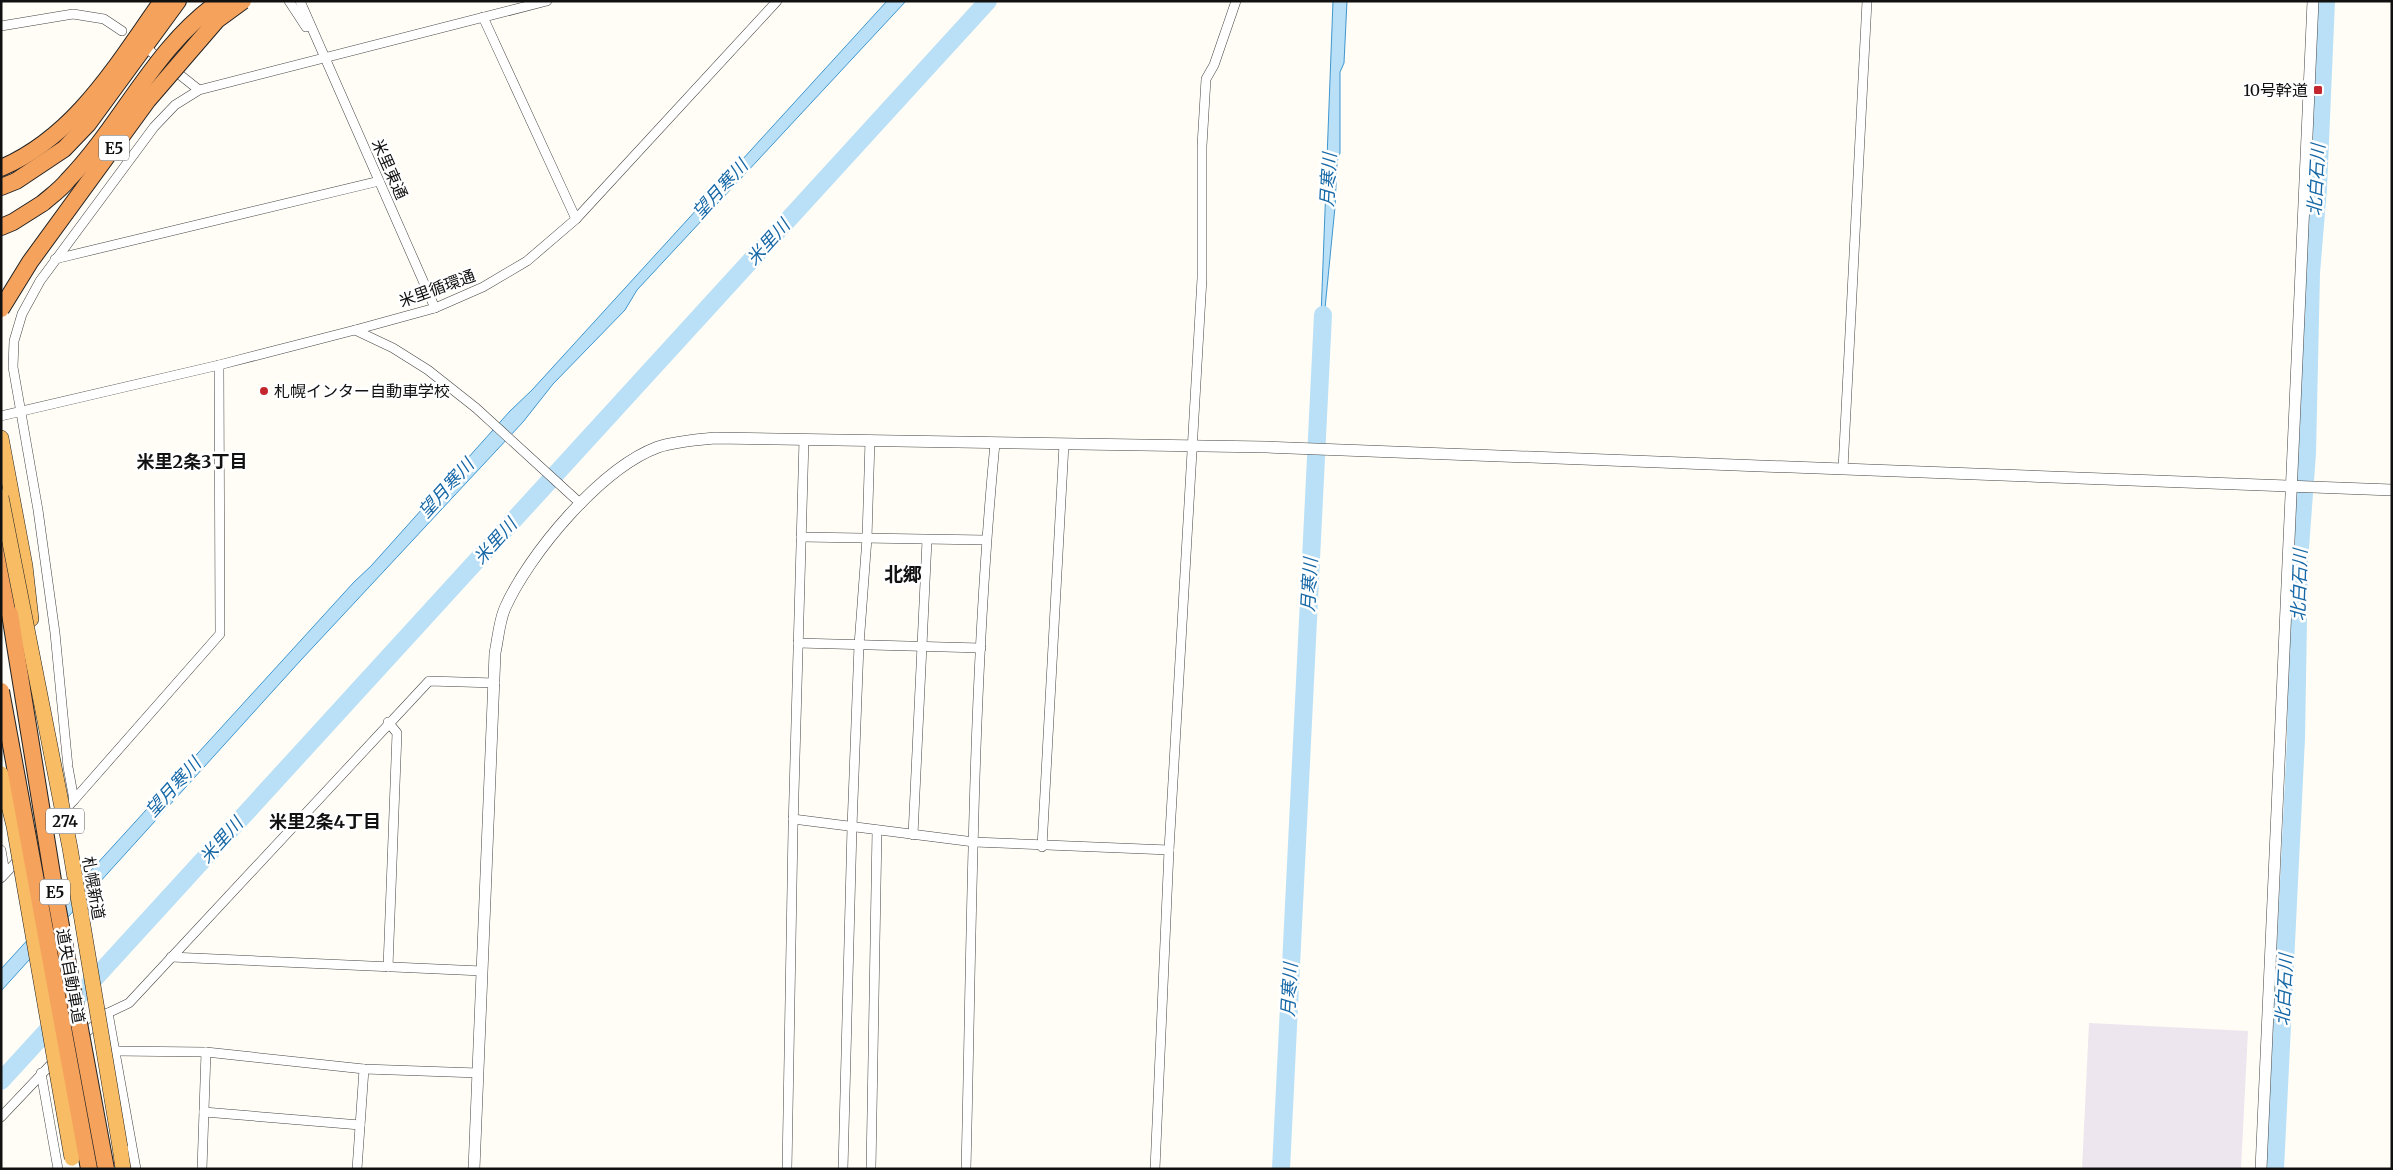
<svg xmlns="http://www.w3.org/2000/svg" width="2393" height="1170" font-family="Merriweather,'Noto Sans JP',serif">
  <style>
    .industrial { fill: #eee6ef }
    .water { fill: #b9e0f7; stroke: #3f96cf }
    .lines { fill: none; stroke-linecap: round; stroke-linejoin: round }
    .river { stroke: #b9e0f7; stroke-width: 18 }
    .minor-casing { stroke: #444; stroke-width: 10 }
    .tertiary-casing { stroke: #444; stroke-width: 12 }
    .trunk-casing { stroke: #222; stroke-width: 16 }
    .motorway-casing { stroke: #222; stroke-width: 18 }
    .minor { stroke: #fff; stroke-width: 9 }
    .tertiary { stroke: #fff; stroke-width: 11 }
    .trunk { stroke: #f7bc64; stroke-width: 15 }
    .motorway { stroke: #f5a25d; stroke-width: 16 }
    .trunk-bridge-casing { stroke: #222; stroke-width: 16; stroke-linecap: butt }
    .motorway-bridge-casing { stroke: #222; stroke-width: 18; stroke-linecap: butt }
    .trunk-bridge { stroke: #f7bc64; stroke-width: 15 }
    .motorway-bridge { stroke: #f5a25d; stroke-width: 16 }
    .poi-dot { fill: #c4262e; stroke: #fff; stroke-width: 2 }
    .labels { text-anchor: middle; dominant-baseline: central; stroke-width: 5; stroke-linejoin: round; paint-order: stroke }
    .shield { fill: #fff; stroke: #585858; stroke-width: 1 }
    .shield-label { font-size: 15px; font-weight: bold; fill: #111 }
    .poi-label { font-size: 16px; fill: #111; stroke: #fff; text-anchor: end }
    .street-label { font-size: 16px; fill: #111; stroke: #fff }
    .water-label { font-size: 18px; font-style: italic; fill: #1768a6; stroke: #fff }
    .neighbourhood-label { font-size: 18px; font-weight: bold; fill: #111; stroke: #fff }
    .quarter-label { font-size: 19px; font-weight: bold; fill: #111; stroke: #fff }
  </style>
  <rect width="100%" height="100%" fill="#fffdf5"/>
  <!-- industrial -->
  <polygon class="industrial" points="2089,1023 2248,1031 2241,1169 2082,1169"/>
  <!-- water -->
  <g class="water">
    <polygon points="887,1 906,1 637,290 625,310 553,384 523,422 301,660 1,991 1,969 354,582 371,566 510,411 532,390"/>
    <polygon points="1333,1 1347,1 1344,63 1340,72 1340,153 1337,162 1335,207 1319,369"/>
  </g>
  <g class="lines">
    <!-- river -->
    <g class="river">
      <polyline points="1,1081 988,1"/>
      <polyline points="1281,1169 1323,315"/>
      <polyline points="2275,1169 2296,738 2299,561 2307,453 2311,273 2318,188 2326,1"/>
    </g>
    <!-- minor casing -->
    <g class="minor-casing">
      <g id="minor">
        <polyline points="289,1 306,27"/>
        <polyline points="300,1 435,308"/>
        <polyline points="483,17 576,219"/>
        <polyline points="1,26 73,14 104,19 122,31"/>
        <polyline points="150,51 199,90"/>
        <polyline points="55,259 379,181"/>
        <polyline points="355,330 393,348 428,370 476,408 581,504"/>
        <polyline points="1,416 219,365 355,330 435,308 483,287 527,261 576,219 777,1"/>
        <polyline points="1843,469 1867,1"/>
        <polyline points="801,537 986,540"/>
        <polyline points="798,643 981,648"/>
        <polyline points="74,800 68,767 55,633 38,510 13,367 14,341 22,314 40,281 154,127 175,105 199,90 547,1"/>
        <polyline points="793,819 974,842 1169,850"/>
        <polyline points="913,835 927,540"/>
        <polyline points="1042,847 1064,444"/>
        <polyline points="29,848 74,800 220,634 219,365"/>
        <polyline points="1,850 5,873"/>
        <polyline points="1,878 20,858"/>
        <polyline points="171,957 482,971"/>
        <polyline points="388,967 397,733 388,722"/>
        <polyline points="108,1013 136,1169"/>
        <polyline points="81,1037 108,1013 129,1003 429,681 495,683"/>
        <polyline points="115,1051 206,1052 364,1069 478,1073"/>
        <polyline points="41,1073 58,1169"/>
        <polyline points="204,1112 360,1125"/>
        <polyline points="1,1117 56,1059"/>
        <polyline points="202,1169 206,1052"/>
        <polyline points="357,1169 364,1069"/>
        <polyline points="787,1169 793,829 804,439"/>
        <polyline points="843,1169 852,827 859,645 867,538 870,440"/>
        <polyline points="871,1169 877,830"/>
        <path d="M966,1169C972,927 972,684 995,443"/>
        <polyline points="1155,1169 1169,850 1202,278 1202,146 1206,79 1214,65 1236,1"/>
      </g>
    </g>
    <!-- tertiary casing -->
    <g class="tertiary-casing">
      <g id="tertiary">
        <path d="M474,1169L495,653C498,639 499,622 505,608C529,554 601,468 658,447C676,441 695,440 714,438L1266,447L2392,490"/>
        <polyline points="2261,1169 2313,1"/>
      </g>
    </g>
    <!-- trunk casing -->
    <g class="trunk-casing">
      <g id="trunk">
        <polyline points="1,438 25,566 31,619"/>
        <polyline points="120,1147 123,1169"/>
      </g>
    </g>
    <!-- motorway casing -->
    <g class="motorway-casing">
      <g id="motorway">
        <path d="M1,168C76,136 117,64 162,1"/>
        <polyline points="1,187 16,181 64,149 88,124 178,1"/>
        <polyline points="1,227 13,222 43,203"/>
        <polyline points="2,529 10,614"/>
      </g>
    </g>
    <!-- minor -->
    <use href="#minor" class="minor"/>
    <!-- tertiary -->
    <use href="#tertiary" class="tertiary"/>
    <!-- trunk -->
    <use href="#trunk" class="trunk"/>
    <!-- motorway -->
    <use href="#motorway" class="motorway"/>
    <!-- trunk-bridge casing -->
    <g class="trunk-bridge-casing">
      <g id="trunk-bridge">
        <polyline points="1,497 70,848 120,1147"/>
        <polyline points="1,774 14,826 72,1158"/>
      </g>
    </g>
    <!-- motorway-bridge casing -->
    <g class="motorway-bridge-casing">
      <g id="motorway-bridge">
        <path d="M43,203C51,196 61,189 68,180C123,123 154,47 220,1"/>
        <polyline points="1,309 30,262 148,100 217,20 243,1"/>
        <polyline points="10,614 56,899 106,1169"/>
        <polyline points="1,691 89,1169"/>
      </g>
    </g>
    <!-- trunk-bridge -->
    <use href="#trunk-bridge" class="trunk-bridge"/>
    <!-- motorway-bridge -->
    <use href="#motorway-bridge" class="motorway-bridge"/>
  </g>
  <!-- markers -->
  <g class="poi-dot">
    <rect x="2313" y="85" width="10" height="10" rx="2.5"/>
    <circle cx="264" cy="391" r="5"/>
  </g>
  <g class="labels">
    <!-- shield labels -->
    <g class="shield">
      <rect x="99" y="135.5" width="30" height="25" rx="4"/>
      <rect x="46" y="808.5" width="38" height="25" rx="4"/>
      <rect x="40" y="879.5" width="30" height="25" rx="4"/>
    </g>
    <g class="shield-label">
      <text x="114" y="148">E5</text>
      <text x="65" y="821">274</text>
      <text x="55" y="892">E5</text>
    </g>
    <!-- poi labels -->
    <g class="poi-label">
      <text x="2308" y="90">10号幹道</text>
      <text x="274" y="391" text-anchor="start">札幌インター自動車学校</text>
    </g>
    <!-- street labels -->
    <g class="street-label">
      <text transform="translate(390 169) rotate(66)">米里東通</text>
      <text transform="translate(437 288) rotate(-20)">米里循環通</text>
      <text transform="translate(94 888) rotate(80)">札幌新道</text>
      <text transform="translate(71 976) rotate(80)">道央自動車道</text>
    </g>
    <!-- water labels -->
    <g class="water-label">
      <text transform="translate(1328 180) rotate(-87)">月寒川</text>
      <text transform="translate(2316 180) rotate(-87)">北白石川</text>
      <text transform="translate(720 189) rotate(-48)">望月寒川</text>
      <text transform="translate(768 242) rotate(-48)">米里川</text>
      <text transform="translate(446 488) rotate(-48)">望月寒川</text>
      <text transform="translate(495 541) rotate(-48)">米里川</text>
      <text transform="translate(1309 585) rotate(-87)">月寒川</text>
      <text transform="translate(2299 585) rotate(-88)">北白石川</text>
      <text transform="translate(173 787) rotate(-48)">望月寒川</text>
      <text transform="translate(221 840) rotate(-48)">米里川</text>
      <text transform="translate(1289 990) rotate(-87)">月寒川</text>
      <text transform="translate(2284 990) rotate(-87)">北白石川</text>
    </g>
    <!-- neighbourhood labels -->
    <g class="neighbourhood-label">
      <text x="192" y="461">米里2条3丁目</text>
      <text x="325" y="821">米里2条4丁目</text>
    </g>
    <!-- quarter labels -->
    <g class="quarter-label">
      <text x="903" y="574">北郷</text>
    </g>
  </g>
  <!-- border -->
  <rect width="2393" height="1170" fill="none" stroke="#111111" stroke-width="5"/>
</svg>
